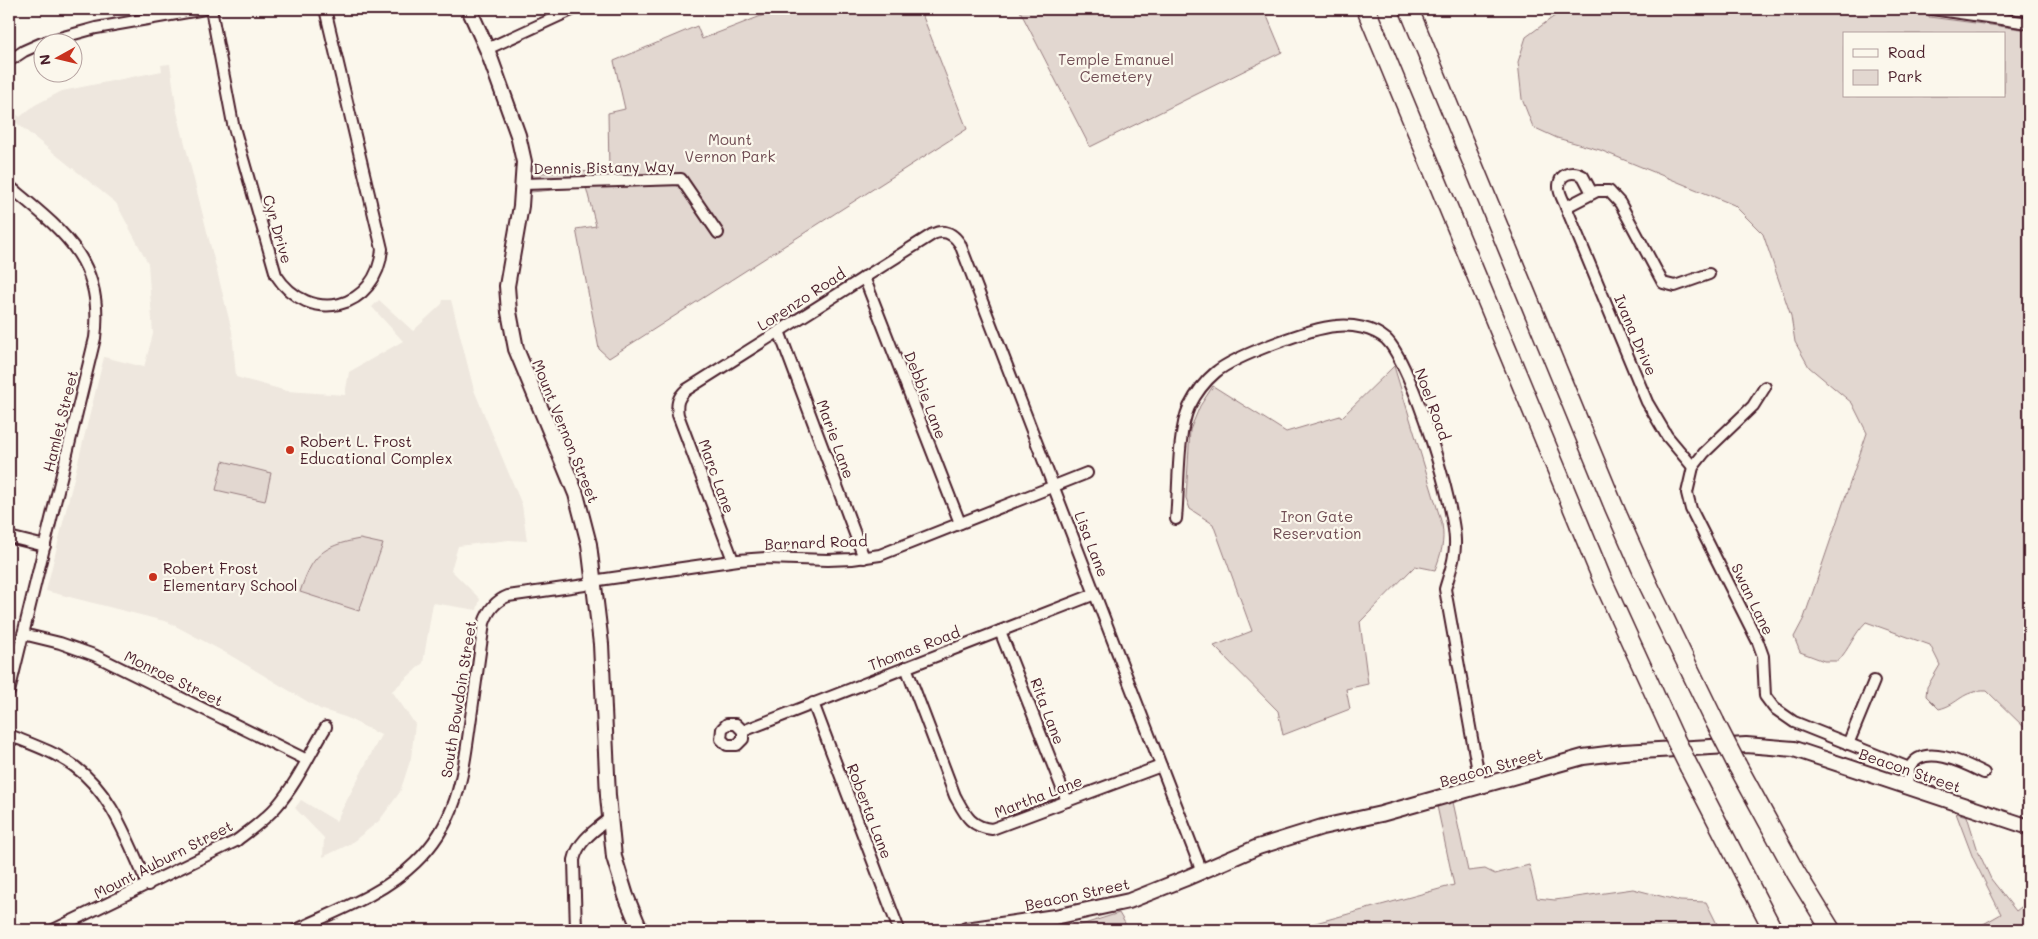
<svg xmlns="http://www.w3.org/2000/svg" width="2038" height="939" font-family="Mali,sans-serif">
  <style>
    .built { fill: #eee7de }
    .green { fill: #e2d7d0; stroke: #967b7e; fill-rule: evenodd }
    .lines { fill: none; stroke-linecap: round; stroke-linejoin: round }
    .minor-casing { stroke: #4a1f2b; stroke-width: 14 }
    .secondary-casing { stroke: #4a1f2b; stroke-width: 18 }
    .motorway-casing { stroke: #4a1f2b; stroke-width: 21 }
    .minor { stroke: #fbf7ec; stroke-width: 10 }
    .secondary { stroke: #fbf7ec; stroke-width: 14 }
    .motorway { stroke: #fbf7ec; stroke-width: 18 }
    .motorway-bridge-casing { stroke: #4a1f2b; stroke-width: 21; stroke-linecap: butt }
    .motorway-bridge { stroke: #fbf7ec; stroke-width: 18 }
    .poi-dot { fill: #c8321e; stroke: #fbf7ec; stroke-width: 2 }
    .labels { text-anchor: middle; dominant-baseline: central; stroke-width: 4.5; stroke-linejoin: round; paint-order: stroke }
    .park-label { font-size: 15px; fill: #704d54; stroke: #fbf7ec }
    .street-label { font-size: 15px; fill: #4a1f2b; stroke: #fbf7ec }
    .poi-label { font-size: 15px; fill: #4a1f2b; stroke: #fbf7ec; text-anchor: start }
  </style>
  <rect width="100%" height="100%" fill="#fbf7ec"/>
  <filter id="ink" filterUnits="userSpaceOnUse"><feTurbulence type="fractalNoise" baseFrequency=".02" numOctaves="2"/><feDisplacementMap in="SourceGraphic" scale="10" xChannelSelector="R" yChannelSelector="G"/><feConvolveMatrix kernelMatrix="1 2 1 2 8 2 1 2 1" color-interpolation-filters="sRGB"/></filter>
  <g filter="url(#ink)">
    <!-- built -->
    <polygon class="built" points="170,64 177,112 232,331 236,377 287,391 345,395 349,372 403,341 372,307 379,300 413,331 442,304 443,300 451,300 474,390 522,505 527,541 509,540 458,546 451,570 480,599 477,610 433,603 423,663 392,691 415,724 411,758 400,792 379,821 350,844 323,857 324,838 295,808 301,800 336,821 381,735 345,717 320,709 228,654 168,622 46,591 104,357 144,367 153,334 148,263 116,203 9,117 9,109 20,117 35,105 62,91 162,71 161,65"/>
    <!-- green -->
    <g class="green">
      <polygon points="779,9 920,9 967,129 609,358 599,349 576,229 596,226 586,187 531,192 533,173 609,171 608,113 625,109 614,61 697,26 702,39"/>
      <polygon points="1019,9 1264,9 1282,52 1090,147"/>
      <path d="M1569,9H1929V17L2029,30V732L1987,691C1961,690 1960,704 1939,709L1926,696L1927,687L1940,665L1930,645L1866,622C1853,635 1850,648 1838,661H1824L1800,652L1794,637L1804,618L1867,433L1852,403L1809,367L1795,342L1791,316L1763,234L1734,205L1600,150L1557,138L1533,127L1522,99L1518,62L1526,37L1556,15ZM1844,34H2004V96H1844Z"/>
      <path d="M1394,366L1442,524C1445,542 1441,554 1435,570L1415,566L1360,622L1368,684L1346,689L1350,709L1283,735L1278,711L1214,646L1252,631L1213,524L1190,509L1186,498L1190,430L1200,406L1213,386L1286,432L1340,416L1341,418Z"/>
      <polygon points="223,461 271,473 265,501 216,490"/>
      <path d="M360,539L383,544L359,611L300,592C312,556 321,546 360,539Z"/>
      <polygon points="1453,802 1468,871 1485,869 1495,874 1529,865 1537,898 1555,900 1633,889 1680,901 1706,902 1720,930 1290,930 1454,885 1437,806"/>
      <polygon points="1956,813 1967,816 1978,851 1991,879 2016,911 2029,901 2029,930 1973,930 2001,914 1973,858"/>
      <polygon points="1119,913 1129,930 1048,930 1081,925"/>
    </g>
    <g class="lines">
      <!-- minor casing -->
      <g class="minor-casing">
        <g id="minor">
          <path d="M211,9L233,124L276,275C309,326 377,310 382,249L325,9"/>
          <polyline points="1932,9 2029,23"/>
          <polyline points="45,42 96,28 205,9"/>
          <polyline points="487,49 574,9"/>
          <polyline points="9,61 24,51 42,43"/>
          <polyline points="524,184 681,179 718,233"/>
          <path d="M9,186C63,231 105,261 95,338L9,692"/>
          <path d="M1566,207C1564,201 1559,194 1559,187C1559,173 1573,170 1583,176L1592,193"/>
          <polyline points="864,277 960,523"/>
          <polyline points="779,331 864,558"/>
          <polyline points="1765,387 1753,406 1704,453 1693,467 1687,493 1691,509 1758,642 1763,656 1765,696 1774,708 1794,722 1909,768"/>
          <polyline points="1693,467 1667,436 1647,402 1566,207 1597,191 1609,191 1620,203 1663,283 1675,286 1709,274"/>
          <path d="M1176,519C1179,489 1177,433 1189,407C1196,393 1204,382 1216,372C1235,356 1311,328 1336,326C1352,324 1373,328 1386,339C1411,362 1457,510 1455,545C1455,560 1449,575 1445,589L1481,788"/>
          <polyline points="9,537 45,546"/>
          <path d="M733,560L678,415C676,404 678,397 686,390L933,234C944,229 953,233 960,244L1202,872"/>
          <polyline points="1000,631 1067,801"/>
          <polyline points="23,634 60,643 94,655 307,760"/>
          <path d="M906,667L955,796C965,814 970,827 992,829L1161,766"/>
          <polyline points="813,703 899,930"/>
          <polyline points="743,731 736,724 727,724 722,729 721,739 727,745 737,745 743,739 743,731 1095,594"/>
          <path d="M9,735C31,744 55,752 74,766C113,794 128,843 148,885"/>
          <polyline points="1848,744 1874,681"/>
          <path d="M1907,786C1908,780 1907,772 1910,767C1924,742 1966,764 1984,773"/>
          <path d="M53,930L236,841C250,830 265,820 277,806C297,783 310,753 326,727"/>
          <path d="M296,930C336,911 382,895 415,863C459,821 463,774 471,717C475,686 480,654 484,623C488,611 495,601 508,596L585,585L592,581L738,560L766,558L828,560L852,559L880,555L1087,473"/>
          <path d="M576,930L574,860C578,841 595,830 610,818"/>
        </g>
      </g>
      <!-- secondary casing -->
      <g class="secondary-casing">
        <g id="secondary">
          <polyline points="469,9 487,49 518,135 524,162 521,206 507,286 509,312 516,349 576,494 589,544 601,644 608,796 614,857 626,896 640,930"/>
          <polyline points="966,930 1055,917 1129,901 1184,879 1258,847 1322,827 1381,814 1583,757 1623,752 1746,745 1794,749 2029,827"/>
        </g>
      </g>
      <!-- motorway casing -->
      <g class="motorway-casing">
        <g id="motorway">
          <polyline points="1366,9 1602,579 1674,737"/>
          <polyline points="1409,9 1614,507 1648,584 1715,722"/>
          <polyline points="1737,765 1796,873 1831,930"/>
          <polyline points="1689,767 1773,930"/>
        </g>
      </g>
      <!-- minor -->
      <use href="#minor" class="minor"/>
      <!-- secondary -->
      <use href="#secondary" class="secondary"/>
      <!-- motorway -->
      <use href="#motorway" class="motorway"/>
      <!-- motorway-bridge casing -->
      <g class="motorway-bridge-casing">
        <g id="motorway-bridge">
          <polyline points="1715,722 1737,765"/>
          <polyline points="1674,737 1689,767"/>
        </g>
      </g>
      <!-- motorway-bridge -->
      <use href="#motorway-bridge" class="motorway-bridge"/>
    </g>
  </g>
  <!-- markers -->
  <g class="poi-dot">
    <circle cx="290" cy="450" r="5"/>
    <circle cx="153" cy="577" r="5"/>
  </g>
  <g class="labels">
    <!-- park labels -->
    <g class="park-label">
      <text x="1116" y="59">Temple Emanuel<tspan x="1116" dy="17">Cemetery</tspan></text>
      <text x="730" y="139">Mount<tspan x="730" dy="17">Vernon Park</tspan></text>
      <text x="1317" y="516">Iron Gate<tspan x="1317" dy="17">Reservation</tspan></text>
    </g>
    <!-- street labels -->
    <g class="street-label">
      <text transform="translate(604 167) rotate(-1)">Dennis Bistany Way</text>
      <text transform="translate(278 229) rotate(74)">Cyr Drive</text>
      <text transform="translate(801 299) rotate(-33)">Lorenzo Road</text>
      <text transform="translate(1636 335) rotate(67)">Ivana Drive</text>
      <text transform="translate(926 395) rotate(69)">Debbie Lane</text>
      <text transform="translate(1433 404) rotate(70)">Noel Road</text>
      <text transform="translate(60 421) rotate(-76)">Hamlet Street</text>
      <text transform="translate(566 431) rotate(68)">Mount Vernon Street</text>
      <text transform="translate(836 439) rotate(70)">Marie Lane</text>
      <text transform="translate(717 476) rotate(70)">Marc Lane</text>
      <text transform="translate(816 542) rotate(-2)">Barnard Road</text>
      <text transform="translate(1092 544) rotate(69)">Lisa Lane</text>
      <text transform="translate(1753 599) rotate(64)">Swan Lane</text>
      <text transform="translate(914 648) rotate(-21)">Thomas Road</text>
      <text transform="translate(174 678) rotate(26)">Monroe Street</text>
      <text transform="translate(458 699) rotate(-81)">South Bowdoin Street</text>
      <text transform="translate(1048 711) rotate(69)">Rita Lane</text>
      <text transform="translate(1491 767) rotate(-16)">Beacon Street</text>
      <text transform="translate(1910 770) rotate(19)">Beacon Street</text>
      <text transform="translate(1038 796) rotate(-21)">Martha Lane</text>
      <text transform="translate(870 811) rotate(69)">Roberta Lane</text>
      <text transform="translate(163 859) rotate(-27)">Mount Auburn Street</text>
      <text transform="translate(1077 894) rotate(-12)">Beacon Street</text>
    </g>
    <!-- poi labels -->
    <g class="poi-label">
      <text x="300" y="441">Robert L. Frost<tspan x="300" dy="17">Educational Complex</tspan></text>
      <text x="163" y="568">Robert Frost<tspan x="163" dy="17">Elementary School</tspan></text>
    </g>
  </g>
  <!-- margin -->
  <rect width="2038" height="939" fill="none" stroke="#fbf7ec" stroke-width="30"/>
  <rect x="15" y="15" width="2008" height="909" fill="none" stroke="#4a1f2b" stroke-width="2" filter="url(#ink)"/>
  <!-- legend -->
  <rect x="1843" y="32" width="162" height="65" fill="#fbf7ec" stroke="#b4a19f"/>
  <rect x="1853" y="49" width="25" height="8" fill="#fbf7ec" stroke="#b4a19f"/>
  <text x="1888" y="58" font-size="15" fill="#4a1f2b">Road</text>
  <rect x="1853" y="70" width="25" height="15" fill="#e2d7d0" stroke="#b4a19f"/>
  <text x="1888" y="82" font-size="15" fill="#4a1f2b">Park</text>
  <!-- north arrow -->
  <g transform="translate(58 58) rotate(262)"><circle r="24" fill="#fbf7ec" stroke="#b4a19f"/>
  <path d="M0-4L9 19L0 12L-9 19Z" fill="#c8321e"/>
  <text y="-8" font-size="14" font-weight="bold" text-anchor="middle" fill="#4a1f2b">N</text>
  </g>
</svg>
